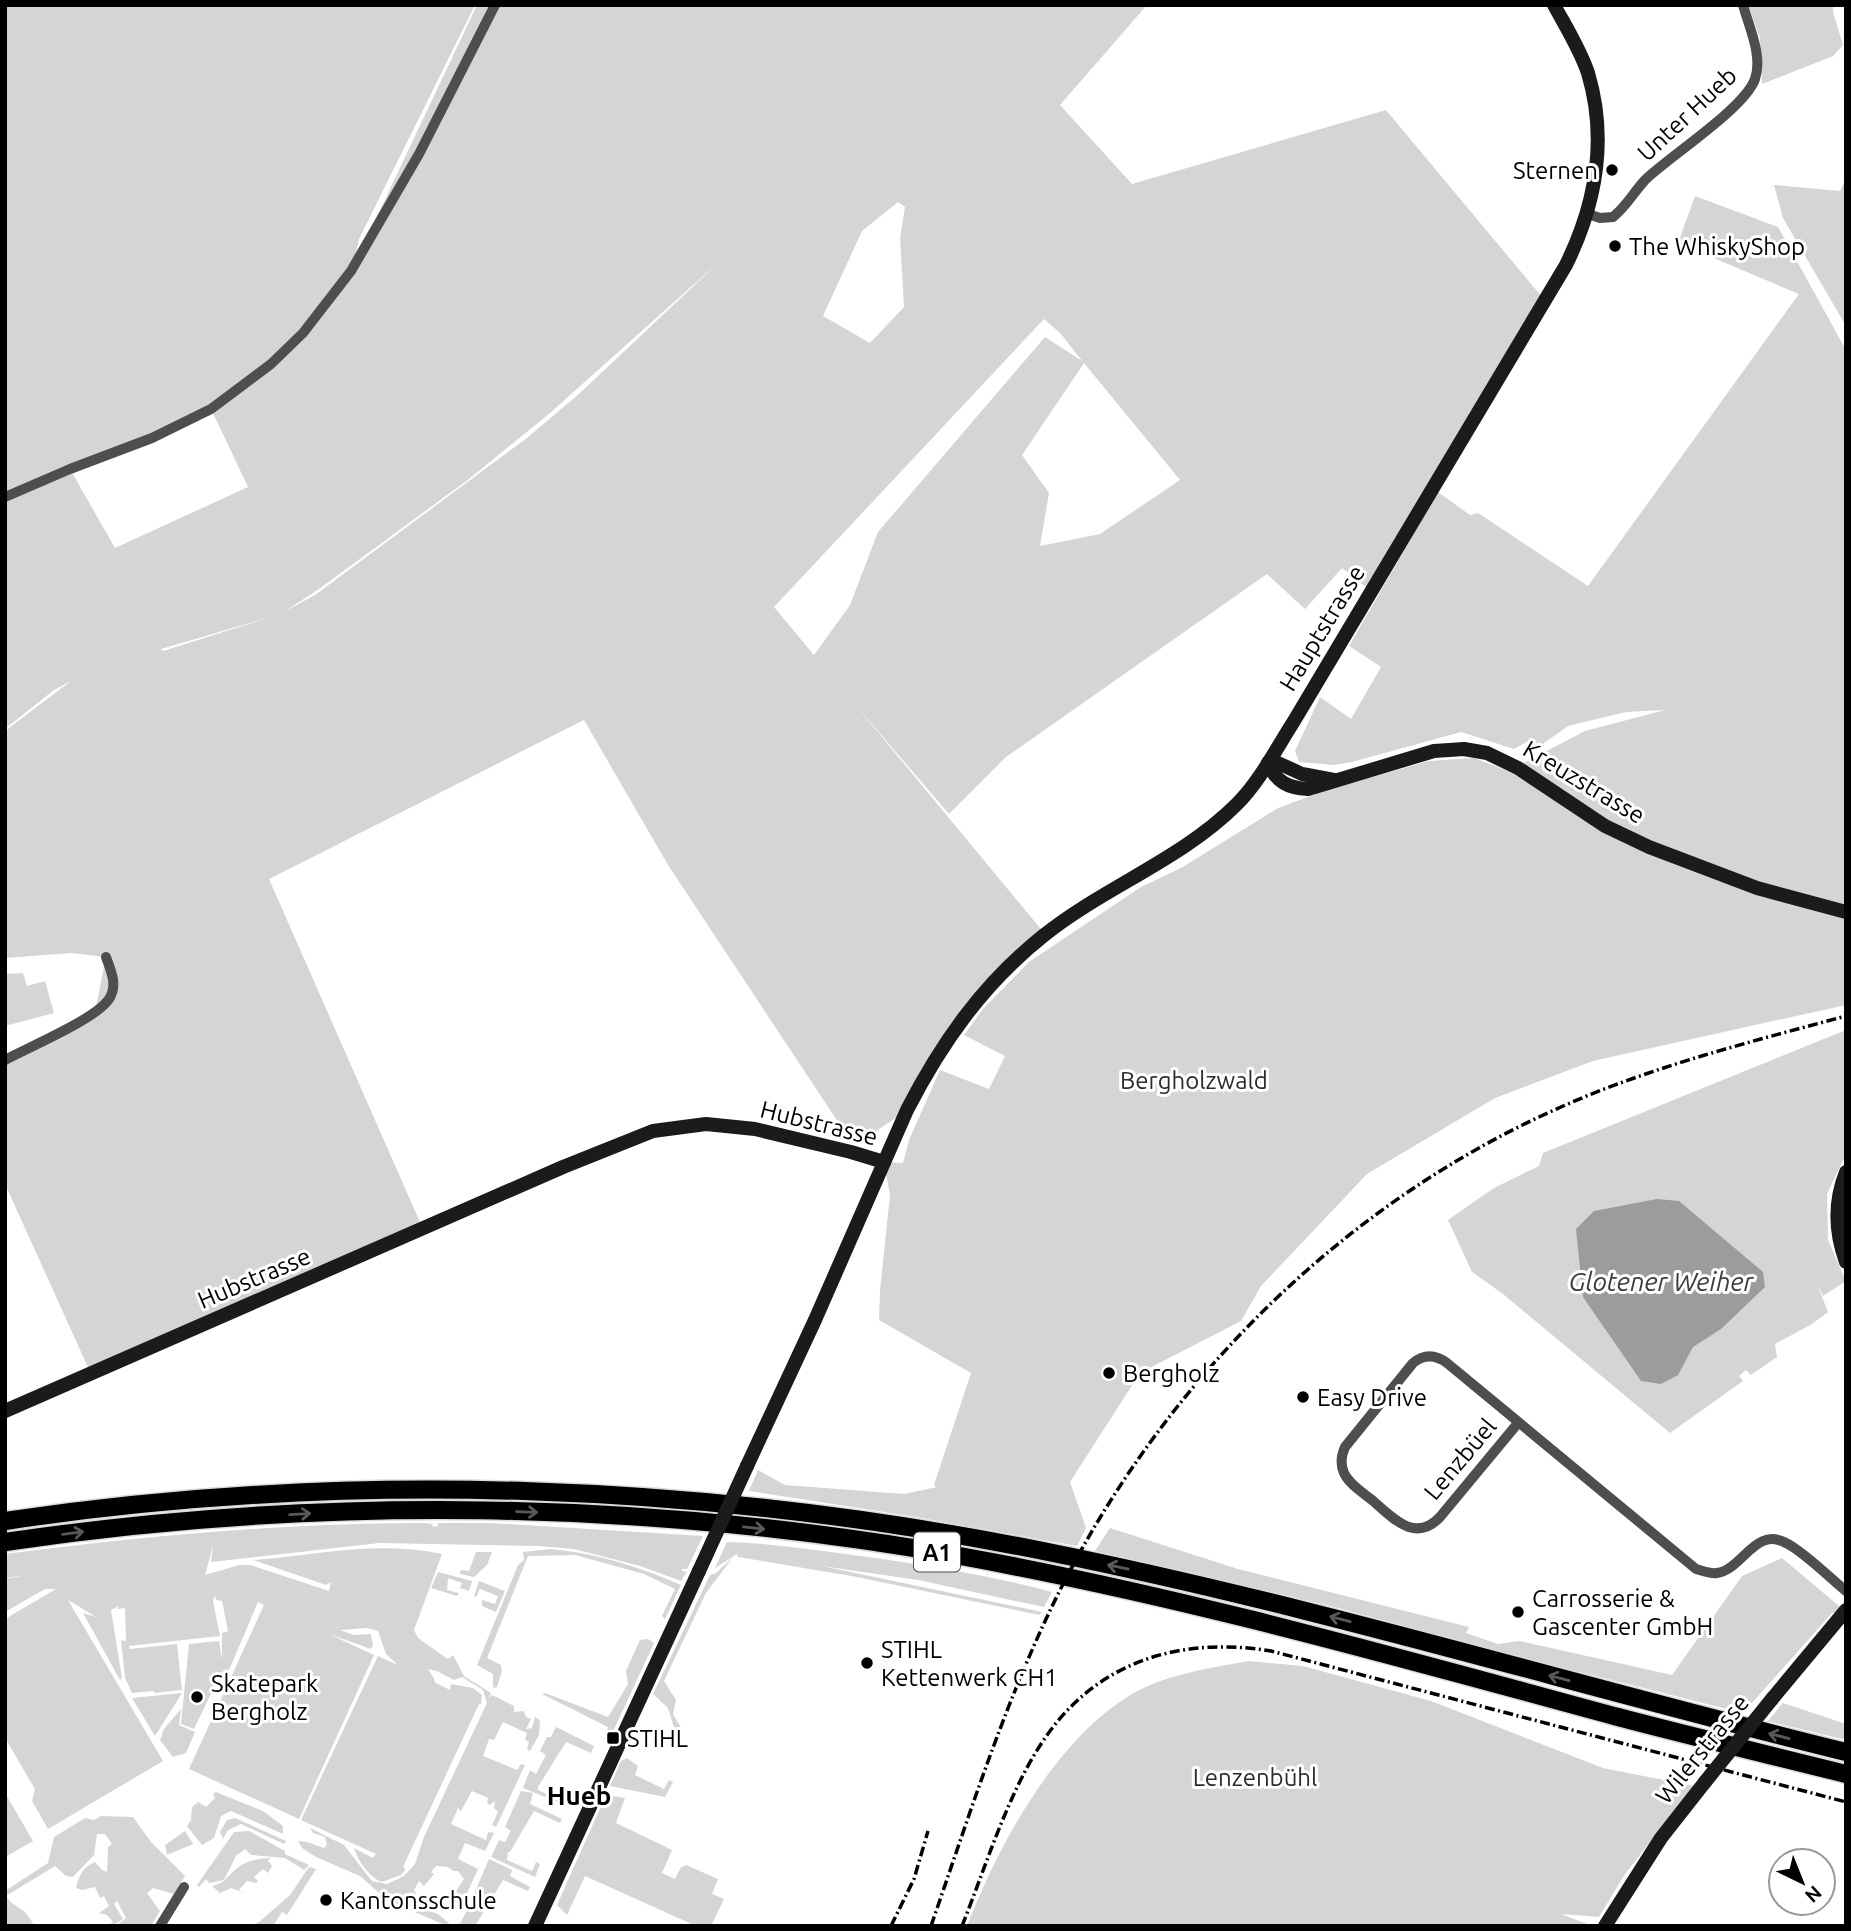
<svg xmlns="http://www.w3.org/2000/svg" width="1851" height="1931" font-family="Ubuntu,sans-serif">
  <style>
    .green { fill: #d5d5d5; fill-rule: evenodd }
    .water { fill: #9c9c9c }
    .lines { fill: none; stroke-linecap: round; stroke-linejoin: round }
    .highway-casing { stroke: #dbdbdb; stroke-width: 21 }
    .street { stroke: #4e4e4e; stroke-width: 10 }
    .secondary { stroke: #1b1b1b; stroke-width: 14 }
    .highway { stroke: #000; stroke-width: 18 }
    .rail { stroke: #000; stroke-width: 3.5; stroke-dasharray: 10 3.5 2 3.5; stroke-linecap: butt }
    .secondary-bridge { stroke: #1b1b1b; stroke-width: 14 }
    .oneway { stroke: #595959 }
    .poi-dot { fill: #000; stroke: #fff; stroke-width: 2.5 }
    .labels { text-anchor: middle; dominant-baseline: central; stroke-width: 6; stroke-linejoin: round; paint-order: stroke }
    .shield { fill: #fff; stroke: #4c4c4c; stroke-width: 2 }
    .shield-label { font-size: 23px; font-weight: bold; fill: #000 }
    .street-label { font-size: 24px; fill: #000; stroke: #fff }
    .poi-label { font-size: 24px; fill: #000; stroke: #fff; text-anchor: start }
    .park-label { font-size: 24px; fill: #2c2c2c; stroke: #fff }
    .water-label { font-size: 26px; font-style: italic; fill: #3d3d3d; stroke: #fff }
    .neighbourhood-label { font-size: 26px; font-weight: bold; fill: #000; stroke: #fff }
  </style>
  <rect width="100%" height="100%" fill="#fff"/>
  <!-- green -->
  <g class="green">
    <path d="M5,5H475L359,239L353,267L477,5H1147L1060,105L1132,184L1386,110L1542,297L1371,591L1342,568L1305,609L1267,574L1006,757L949,814L853,702L1045,934L995,979L907,1110L866,1138L850,1140L668,865L584,720L269,879L423,1229L91,1374L5,1184V1061L95,1012L106,957L71,953L5,958V731L71,681L54,690L5,729ZM898,202L905,207L900,238L904,307L870,343L823,316L862,231ZM719,262L580,393L527,438L315,595L284,612L319,589L469,479L550,413ZM1044,319L1061,334L1082,361L1045,337L878,532L850,605L814,655L774,607ZM1084,363L1180,480L1100,534L1040,546L1049,493L1022,455ZM211,409L248,487L115,548L70,469ZM274,616L163,651L161,649Z"/>
    <polygon points="1748,5 1833,5 1833,12 1843,45 1833,56 1762,84 1760,38"/>
    <polygon points="1846,179 1846,326 1783,218 1774,185 1840,191"/>
    <polygon points="1695,196 1778,227 1846,350 1846,1005 1593,1061 1495,1098 1367,1174 1261,1286 1241,1321 1140,1373 1070,1482 1086,1528 1077,1546 910,1516 749,1491 758,1470 785,1485 904,1494 937,1487 934,1485 971,1373 879,1320 880,1291 890,1195 884,1162 903,1163 909,1140 940,1070 989,1089 1005,1056 964,1035 983,1009 1029,962 1141,887 1181,868 1278,808 1327,790 1429,761 1474,758 1508,771 1585,731 1665,710 1626,712 1568,726 1537,748 1530,740 1514,749 1461,732 1352,762 1334,765 1299,762 1295,751 1320,697 1351,719 1381,667 1349,646 1438,492 1470,515 1478,513 1588,586 1799,294 1678,243"/>
    <polygon points="23,973 27,986 45,981 54,1013 5,1026 5,974"/>
    <polygon points="1846,1030 1846,1154 1827,1194 1828,1240 1846,1281 1823,1296 1817,1284 1828,1312 1812,1324 1775,1344 1777,1357 1751,1375 1746,1370 1739,1376 1743,1381 1670,1433 1503,1294 1472,1272 1448,1220 1494,1188 1539,1166 1543,1153"/>
    <path d="M426,1523L432,1524L433,1527L438,1526V1523H491L703,1536L687,1569H682V1571L687,1572L681,1581L640,1566L574,1549L538,1546L379,1543L211,1562L213,1545L205,1575L239,1565H250L329,1591L331,1582L326,1585L253,1560C318,1555 377,1540 442,1554L414,1630L418,1638L448,1659L453,1655L464,1676L491,1693L489,1698L492,1695L514,1706V1712L524,1711L526,1717L531,1719L526,1729L532,1728L535,1717L540,1720L539,1735L530,1751L527,1750L529,1742L525,1740L527,1733L503,1722L494,1740L489,1739L483,1756L517,1770L521,1764L525,1765L496,1827L492,1825L498,1812L494,1808L495,1801L490,1805L487,1803L488,1798L472,1791L461,1811L458,1808L451,1824L486,1840L488,1832L494,1833L485,1851L465,1843L458,1859L478,1869L463,1902L453,1895L464,1879L458,1871H453L448,1867L436,1866L431,1872L434,1874L424,1886L419,1881L414,1890L420,1901L426,1906L425,1910L438,1914L449,1923L447,1926L387,1900L360,1876L316,1857L302,1848L298,1841L307,1842L324,1848L327,1845L325,1837L313,1833L310,1828L344,1845L372,1881L387,1884L404,1876L415,1864L424,1837L487,1703L483,1690L462,1677L454,1680L437,1671L428,1669L435,1680L434,1682L450,1690L451,1684L473,1688L482,1695L481,1704H479L403,1867L406,1869L401,1875L382,1882C369,1877 358,1861 354,1848L373,1858L376,1854L301,1820L378,1656L398,1665L386,1654L378,1631L367,1628L340,1630L354,1635L371,1634L373,1646L371,1649L329,1634L374,1655L299,1819L189,1769L264,1605L258,1602L224,1682L221,1673L194,1729L181,1724L189,1644L219,1641L222,1660V1633L228,1631L222,1601L216,1600L215,1595L213,1601L220,1636L129,1646L130,1649L177,1644L182,1690L154,1693V1691L132,1693L125,1678L121,1640L126,1641L125,1608L117,1609L119,1606L111,1610L122,1678L120,1680L83,1613L96,1617L68,1600L163,1761L48,1829L32,1801L35,1789L5,1738V1619L56,1589H45L5,1612V1579L21,1576L5,1578V1554C145,1536 285,1523 426,1523Z"/>
    <polygon points="1110,1528 1238,1569 1469,1627 1466,1633 1498,1644 1519,1641 1672,1675 1742,1576 1782,1558 1845,1611 1832,1613 1743,1713 1508,1654 1335,1607 1095,1551"/>
    <path d="M727,1542C772,1543 816,1550 861,1556C925,1565 989,1575 1052,1592L1044,1607L918,1580L822,1566L1042,1612L1039,1615L857,1577L738,1557L737,1554L715,1568Z"/>
    <path d="M551,1549C596,1553 640,1567 681,1585L665,1619L662,1616L675,1589L644,1574L575,1555L528,1556L487,1658L501,1665L502,1671L497,1687L493,1688V1674L477,1665L518,1565L524,1560L523,1552Z"/>
    <polygon points="476,1552 492,1552 487,1565 474,1577 460,1574 461,1570 469,1571"/>
    <polygon points="733,1557 706,1593 664,1681 676,1700 673,1714 682,1729 677,1737 668,1708 653,1694 710,1575 716,1573"/>
    <polygon points="438,1572 472,1581 469,1591 460,1588 462,1583 448,1578 447,1590 459,1593 457,1596 431,1588"/>
    <polygon points="479,1581 505,1591 496,1612 482,1606 482,1600 495,1604 498,1596 480,1589 476,1597 474,1596"/>
    <polygon points="648,1639 654,1643 611,1736 608,1735 604,1740 608,1727 542,1694 545,1693 608,1717 628,1684 626,1671 640,1640"/>
    <path d="M1249,1661L1303,1666L1431,1701L1603,1768L1694,1786L1625,1874L1599,1917L1561,1914L1593,1926H967C998,1846 1053,1744 1127,1697C1162,1675 1209,1668 1249,1661Z"/>
    <polygon points="182,1693 155,1736 132,1698"/>
    <polygon points="1783,1703 1846,1724 1846,1740 1768,1721"/>
    <polygon points="181,1709 179,1725 195,1732 186,1753 173,1757 160,1740 164,1729"/>
    <polygon points="556,1727 594,1746 591,1753 566,1742 538,1787 538,1790 564,1802 568,1793 572,1795 567,1806 523,1788 530,1770 536,1774 546,1755 540,1751 547,1737 551,1737"/>
    <polygon points="627,1758 638,1766 635,1775 664,1789 669,1780 673,1782 665,1797 610,1786 621,1761"/>
    <polygon points="521,1791 533,1793 530,1804 562,1819 560,1823 534,1811 510,1852 508,1852 507,1860 532,1871 536,1862 540,1864 535,1877 491,1857 499,1840 505,1842 511,1831 505,1827"/>
    <polygon points="216,1792 263,1811 283,1826 283,1834 231,1811 221,1816 214,1838 202,1845 187,1826 191,1820 192,1807 198,1802 206,1807 215,1798 213,1794"/>
    <polygon points="5,1793 33,1841 5,1857"/>
    <polygon points="606,1795 625,1798 616,1823 672,1850 662,1873 675,1879 681,1867 686,1865 718,1879 712,1894 724,1899 711,1926 696,1926 585,1876 567,1915 557,1905"/>
    <path d="M101,1816L133,1817L151,1842L185,1876L174,1894L153,1888L147,1893L160,1911L151,1926H116L126,1918L117,1901L114,1904L123,1919L112,1926H107L113,1922L107,1915L99,1913L109,1906L104,1896L100,1898L95,1887L82,1890L76,1888C79,1875 83,1867 95,1862L102,1870L107,1872L108,1847L112,1844L105,1834H97L94,1855L73,1877L66,1876L55,1866L6,1896C15,1910 25,1905 34,1926H5V1891L48,1863L54,1837L85,1818L94,1820Z"/>
    <polygon points="235,1818 286,1841 284,1844 241,1824 228,1830 223,1839 220,1832 227,1820"/>
    <polygon points="185,1831 193,1844 167,1855 165,1845"/>
    <polygon points="249,1831 285,1851 285,1854 309,1865 304,1870 285,1858 251,1855 245,1849 236,1856 224,1880 209,1883 206,1879 199,1887 197,1885 234,1832"/>
    <path d="M270,1858L268,1861L272,1866L268,1873L263,1869L254,1877L258,1881L256,1883L247,1881L239,1890L245,1893L231,1888L220,1893L212,1886C227,1882 225,1878 236,1869C246,1860 258,1859 270,1858Z"/>
    <polygon points="489,1859 512,1870 510,1876 530,1887 528,1891 503,1880 475,1926 459,1926 470,1904 475,1905 478,1897 474,1894"/>
    <polygon points="309,1867 316,1869 287,1915 282,1912 273,1926 250,1926 259,1922 290,1895"/>
  </g>
  <!-- water -->
  <polygon class="water" points="1657,1199 1679,1201 1763,1272 1765,1287 1721,1329 1693,1347 1678,1375 1661,1384 1641,1381 1583,1297 1576,1229 1594,1211"/>
  <g class="lines">
    <!-- highway casing -->
    <g class="highway-casing">
      <g id="highway">
        <path d="M5,1521C352,1469 709,1483 1053,1553C1320,1607 1581,1687 1846,1752"/>
        <path d="M5,1542C321,1495 646,1500 960,1556C1182,1596 1400,1658 1618,1717C1694,1737 1770,1755 1846,1774"/>
      </g>
    </g>
    <!-- street -->
    <g class="street">
      <path d="M1588,214L1600,218L1613,217C1626,207 1634,192 1645,180C1670,156 1745,108 1755,79C1763,56 1749,27 1743,5"/>
      <polyline points="5,497 70,469 152,438 211,409 271,364 303,333 351,271 419,154 495,5"/>
      <path d="M5,1060C29,1047 96,1019 109,999C118,985 111,971 106,957"/>
      <path d="M1518,1423L1440,1517C1415,1544 1392,1517 1372,1500C1362,1492 1349,1484 1344,1473C1340,1464 1341,1456 1345,1447L1413,1363C1424,1354 1435,1354 1447,1363L1696,1569C1703,1571 1710,1574 1717,1573C1743,1569 1755,1526 1786,1543C1803,1551 1830,1578 1846,1591"/>
      <polyline points="160,1926 184,1887"/>
    </g>
    <!-- secondary -->
    <g class="secondary">
      <path d="M1268,763C1276,782 1288,788 1308,789L1434,751L1464,749L1487,753L1518,768L1605,826L1649,847L1757,888L1846,912"/>
      <polyline points="1268,763 1278,763 1302,774 1334,780"/>
      <path d="M1846,1172C1834,1202 1835,1232 1846,1262"/>
      <polyline points="5,1411 563,1167 653,1131 706,1124 755,1129 851,1152 884,1162"/>
      <path d="M747,1466L815,1320L907,1110C942,1042 983,984 1043,936C1104,887 1181,860 1237,804C1260,781 1276,749 1294,721L1566,265C1596,204 1608,140 1588,73C1580,49 1566,27 1554,5"/>
      <polyline points="1772,1699 1846,1610"/>
      <polyline points="535,1926 699,1571"/>
      <polyline points="1605,1926 1661,1838 1705,1782"/>
    </g>
    <!-- highway -->
    <use href="#highway" class="highway"/>
    <!-- rail -->
    <g class="rail">
      <polyline points="891,1926 914,1879 928,1831"/>
      <path d="M931,1926C967,1822 1000,1717 1047,1617C1149,1398 1331,1211 1552,1111C1646,1068 1746,1043 1846,1016"/>
      <path d="M962,1926C986,1866 1008,1793 1043,1741C1096,1661 1181,1636 1271,1651L1846,1802"/>
    </g>
    <!-- secondary-bridge -->
    <g class="secondary-bridge">
      <polyline points="699,1571 747,1466"/>
      <polyline points="1705,1782 1772,1699"/>
    </g>
  </g>
  <!-- one-way arrows -->
  <defs><path id="oneway-shaft" d="M-6 0H5M1.5-3L5.5 0L1.5 3" fill="none" stroke-width="1.6" stroke-linecap="round" stroke-linejoin="round" transform="scale(1.75)"/></defs>
  <g class="oneway">
    <use href="#oneway-shaft" transform="translate(527 1512) rotate(2)"/>
    <use href="#oneway-shaft" transform="translate(300 1514) rotate(-3)"/>
    <use href="#oneway-shaft" transform="translate(754 1528) rotate(6)"/>
    <use href="#oneway-shaft" transform="translate(73 1533) rotate(-7)"/>
    <use href="#oneway-shaft" transform="translate(1118 1567) rotate(-168)"/>
    <use href="#oneway-shaft" transform="translate(1340 1619) rotate(-165)"/>
    <use href="#oneway-shaft" transform="translate(1559 1678) rotate(-165)"/>
    <use href="#oneway-shaft" transform="translate(1779 1736) rotate(-166)"/>
  </g>
  <!-- markers -->
  <g class="poi-dot">
    <circle cx="1612" cy="170" r="7"/>
    <circle cx="1615" cy="246" r="7"/>
    <circle cx="1109" cy="1373" r="7"/>
    <circle cx="1303" cy="1397" r="7"/>
    <circle cx="1518" cy="1612" r="7"/>
    <circle cx="867" cy="1663" r="7"/>
    <circle cx="197" cy="1697" r="7"/>
    <rect x="606" y="1731" width="14" height="14" rx="3.5"/>
    <circle cx="326" cy="1900" r="7"/>
  </g>
  <g class="labels">
    <!-- shield labels -->
    <rect class="shield" x="914" y="1532.5" width="46" height="39" rx="5"/>
    <g class="shield-label">
      <text x="937" y="1552">A1</text>
    </g>
    <!-- street labels -->
    <g class="street-label">
      <text transform="translate(1687 114) rotate(-43)">Unter Hueb</text>
      <text transform="translate(1322 628) rotate(-59)">Hauptstrasse</text>
      <text transform="translate(1584 782) rotate(31)">Kreuzstrasse</text>
      <text transform="translate(819 1123) rotate(14)">Hubstrasse</text>
      <text transform="translate(254 1278) rotate(-23)">Hubstrasse</text>
      <text transform="translate(1460 1459) rotate(-50)">Lenzbüel</text>
      <text transform="translate(1702 1749) rotate(-51)">Wilerstrasse</text>
    </g>
    <!-- poi labels -->
    <g class="poi-label">
      <text x="1598" y="170" text-anchor="end">Sternen</text>
      <text x="1629" y="246">The WhiskyShop</text>
      <text x="1123" y="1373">Bergholz</text>
      <text x="1317" y="1397">Easy Drive</text>
      <text x="1532" y="1598">Carrosserie &amp;<tspan x="1532" dy="28">Gascenter GmbH</tspan></text>
      <text x="881" y="1649">STIHL<tspan x="881" dy="28">Kettenwerk CH1</tspan></text>
      <text x="211" y="1683">Skatepark<tspan x="211" dy="28">Bergholz</tspan></text>
      <text x="627" y="1738">STIHL</text>
      <text x="340" y="1900">Kantonsschule</text>
    </g>
    <!-- park labels -->
    <g class="park-label">
      <text x="1194" y="1080">Bergholzwald</text>
      <text x="1255" y="1777">Lenzenbühl</text>
    </g>
    <!-- water labels -->
    <g class="water-label">
      <text x="1661" y="1281">Glotener Weiher</text>
    </g>
    <!-- neighbourhood labels -->
    <g class="neighbourhood-label">
      <text x="579" y="1795">Hueb</text>
    </g>
  </g>
  <!-- border -->
  <rect width="1851" height="1931" fill="none" stroke="#000000" stroke-width="14"/>
  <!-- north arrow -->
  <g transform="translate(1802 1882) rotate(137)"><circle r="33" fill="#ffffff" stroke="#999999" stroke-width="2"/>
  <path d="M0-5L12 26L0 18L-12 26Z" fill="#000000"/>
  <text y="-10" font-size="19" font-weight="bold" text-anchor="middle" fill="#000000">N</text>
  </g>
</svg>
